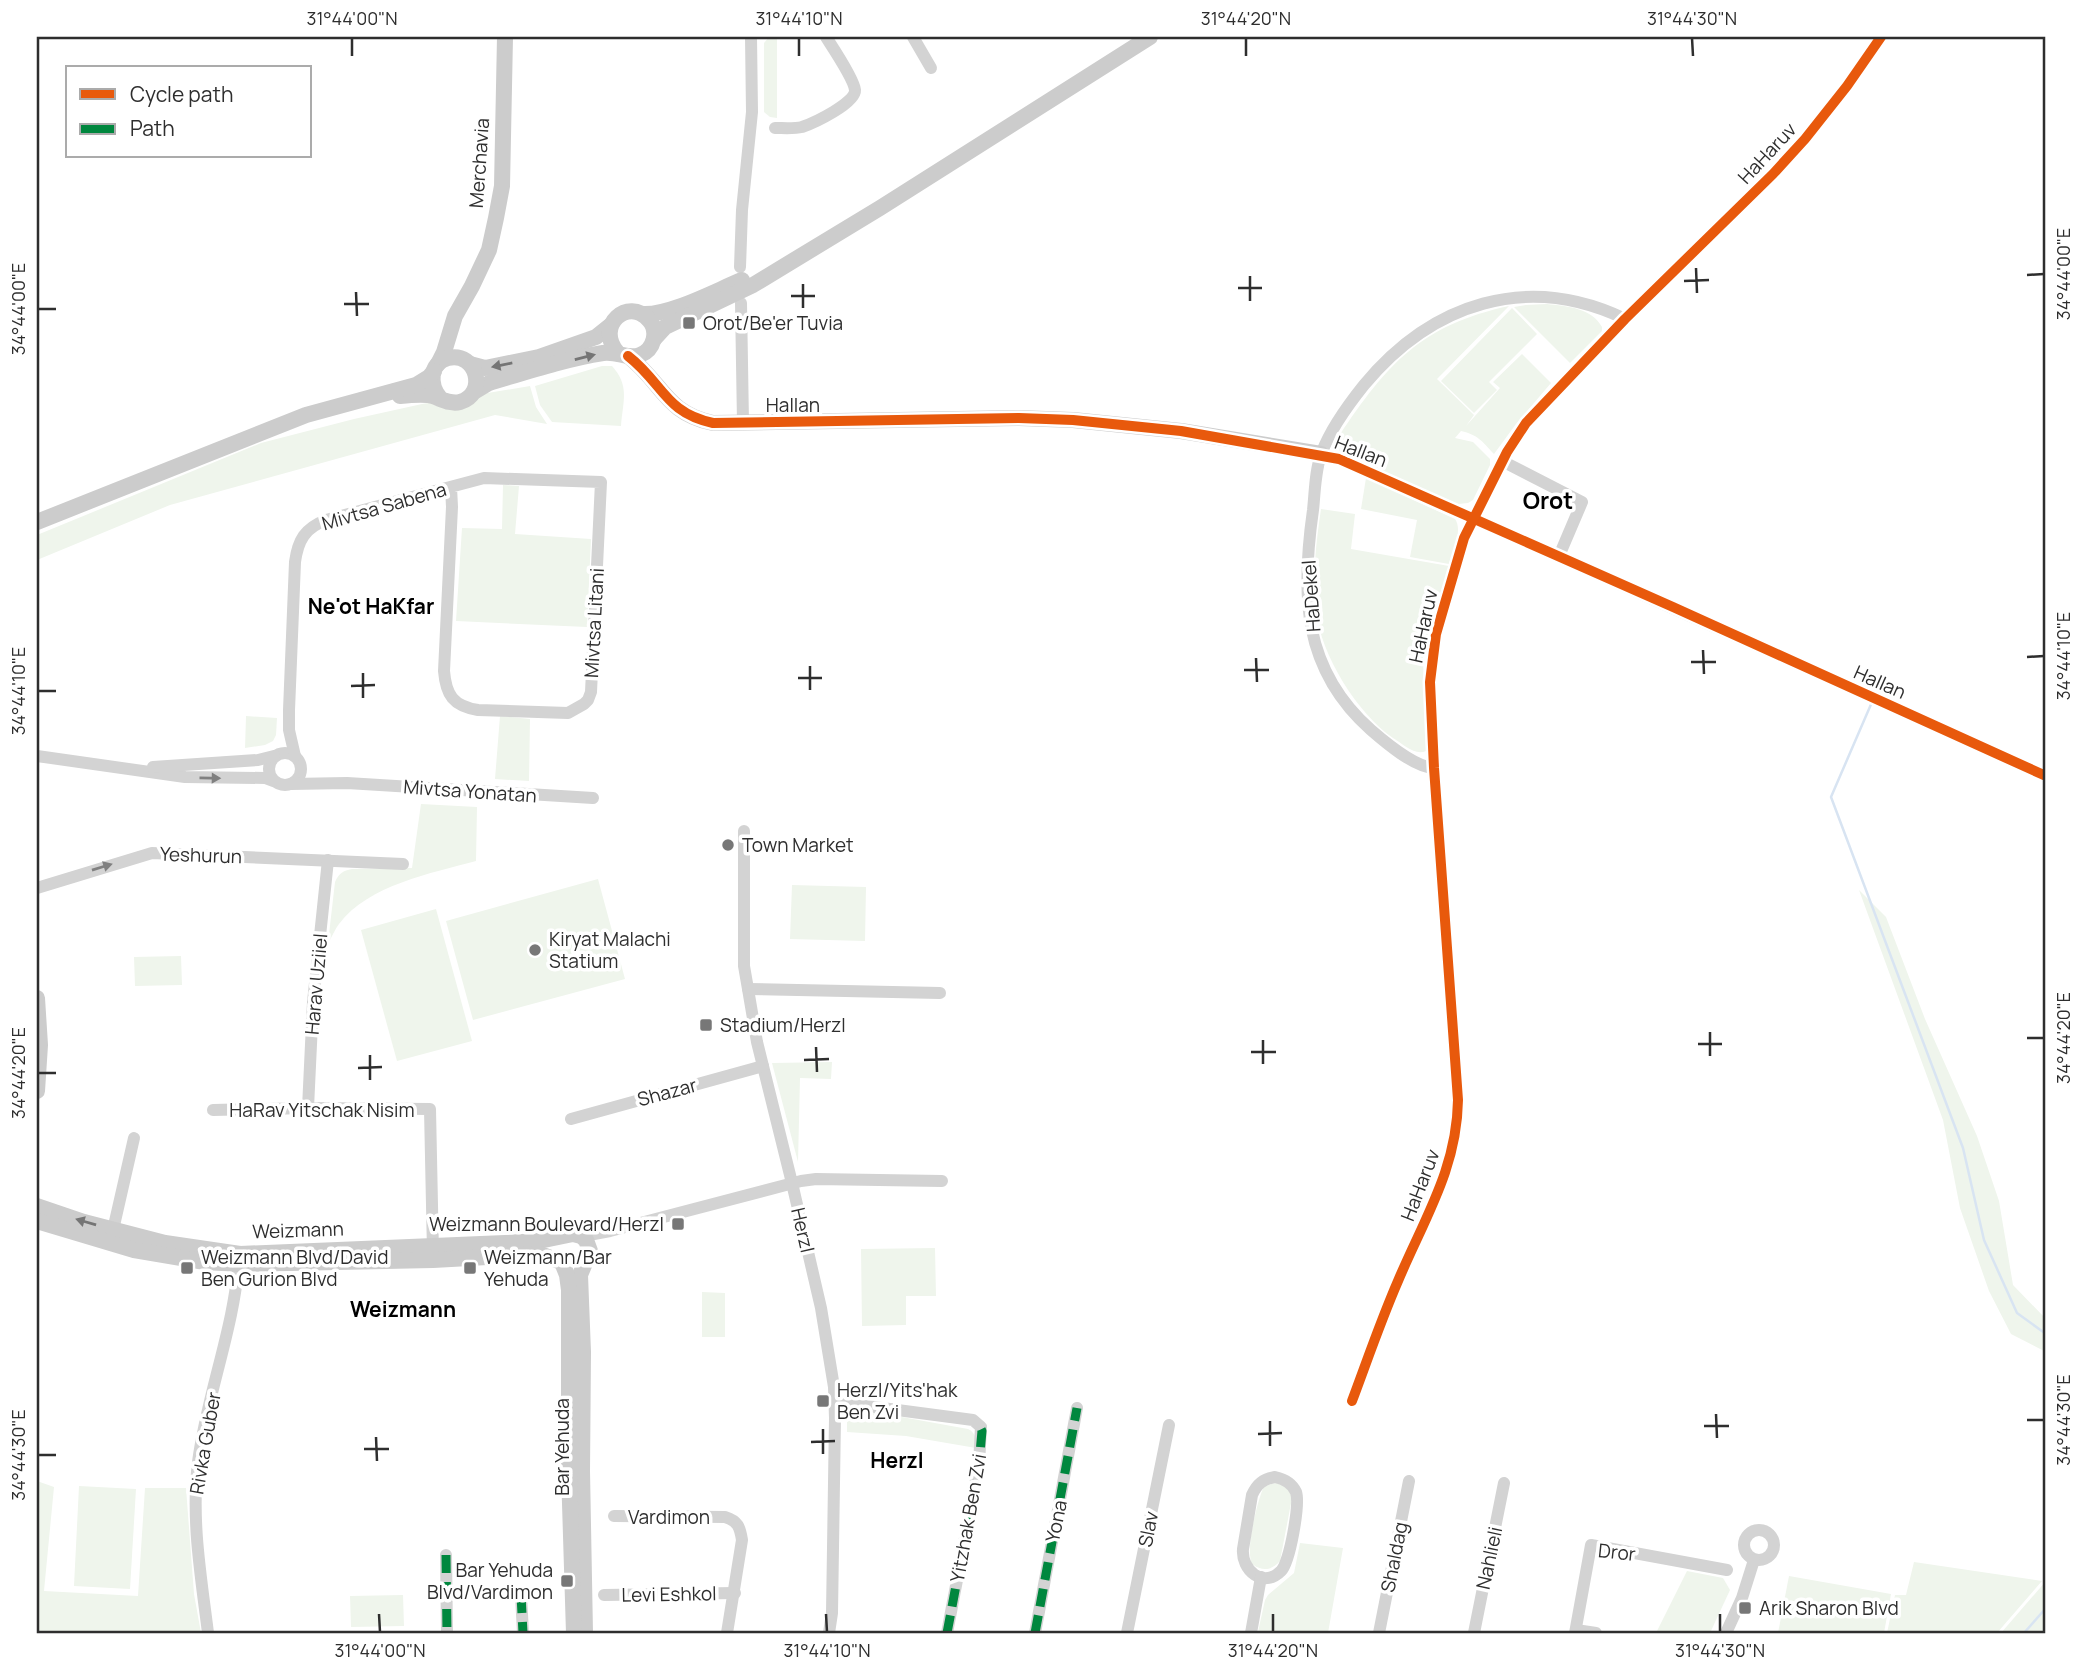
<svg xmlns="http://www.w3.org/2000/svg" width="2083" height="1670" font-family="Manrope,sans-serif">
  <style>
    .green { fill: #eff5ec }
    .lines { fill: none; stroke-linecap: round; stroke-linejoin: round }
    .stream { stroke: #d8e4f2; stroke-width: 2.5 }
    .street { stroke: #d3d3d3; stroke-width: 12 }
    .secondary { stroke: #ccc; stroke-width: 16 }
    .quiet { stroke: #00873e; stroke-width: 9; stroke-dasharray: 18 9; stroke-linecap: butt }
    .cycleway-casing { stroke: #fff; stroke-width: 15 }
    .cycleway { stroke: #e8590c; stroke-width: 10 }
    .oneway { fill: #757575 }
    .oneway2 { fill: #808080 }
    .ticks { fill: none; stroke: #2e2e2e; stroke-width: 2.5 }
    .poi-dot { fill: #777; stroke: #fff; stroke-width: 2.5 }
    .labels { text-anchor: middle; dominant-baseline: central; stroke-width: 7; stroke-linejoin: round; paint-order: stroke }
    .street-label { font-size: 19px; fill: #2e2e2e; stroke: #fff }
    .poi-label { font-size: 19px; fill: #2e2e2e; stroke: #fff; text-anchor: start }
    .neighbourhood-label { font-size: 21px; font-weight: bold; fill: #000; stroke: #fff }
    .quarter-label { font-size: 23px; font-weight: bold; fill: #000; stroke: #fff }
    .neatline { fill: none; stroke: #2e2e2e; stroke-width: 2.5 }
    .ticks-label { font-size: 18px; text-anchor: middle; fill: #2e2e2e }
  </style>
  <rect width="100%" height="100%" fill="#fff"/>
  <!-- green -->
  <g class="green">
    <polygon points="769,37 777,37 777,118 770,117 764,112 764,43"/>
    <path d="M1547,304C1567,306 1592,308 1602,327V331L1570,363L1514,307L1526,305Z"/>
    <path d="M1509,306L1437,379L1474,415L1466,426L1500,388L1493,382L1522,354L1551,383L1516,424L1494,454C1482,441 1478,435 1461,431L1455,438L1473,442L1490,459V465L1473,500L1468,503L1458,504L1341,453C1336,448 1336,442 1339,436C1387,364 1421,325 1509,306Z"/>
    <polygon points="1512,308 1537,334 1489,382 1497,390 1474,413 1441,381"/>
    <path d="M602,366H612C630,386 623,401 621,426L552,422L540,405L535,386Z"/>
    <polygon points="530,386 536,407 547,424 495,415 170,505 37,560 37,535 261,443 354,419 422,404"/>
    <path d="M1366,478L1455,519C1463,530 1453,551 1449,564L1410,557L1417,520L1361,509Z"/>
    <polygon points="503,485 519,486 515,534 591,539 587,627 456,621 462,528 502,529"/>
    <path d="M1321,509L1355,514L1351,549L1449,566L1427,637L1423,657L1426,751C1415,756 1403,744 1393,738C1357,713 1321,655 1316,611C1312,577 1316,543 1321,509Z"/>
    <polygon points="246,716 277,718 276,735 273,741 265,745 245,748"/>
    <polygon points="500,716 530,719 529,781 495,779"/>
    <path d="M421,804L477,807L476,861C432,873 368,885 339,924C335,929 332,937 328,943L335,882C339,873 343,871 352,869L412,868Z"/>
    <polygon points="598,879 625,979 473,1020 446,921"/>
    <polygon points="792,885 866,887 865,941 790,939"/>
    <polygon points="1859,890 1886,917 1925,1019 1977,1136 1999,1201 2013,1285 2046,1319 2046,1352 2011,1334 1989,1291 1960,1208 1943,1120"/>
    <polygon points="436,909 472,1041 397,1061 361,930"/>
    <polygon points="181,956 182,985 135,986 134,957"/>
    <polygon points="832,1062 831,1079 800,1078 798,1162 772,1063"/>
    <polygon points="935,1248 936,1296 906,1296 906,1325 862,1326 861,1249"/>
    <polygon points="702,1292 725,1293 725,1337 702,1337"/>
    <path d="M874,1412L968,1429C976,1433 976,1439 976,1448L906,1436L847,1432V1420C855,1412 863,1413 874,1412Z"/>
    <polygon points="37,1481 54,1487 44,1591 138,1596 145,1488 186,1488 194,1594 201,1633 37,1633"/>
    <path d="M1276,1483C1286,1486 1289,1487 1292,1498L1280,1561C1272,1570 1263,1572 1252,1564C1245,1549 1257,1502 1264,1486Z"/>
    <polygon points="79,1486 136,1489 130,1589 74,1586"/>
    <polygon points="1300,1543 1343,1548 1328,1633 1258,1632 1265,1600 1268,1595 1294,1573"/>
    <polygon points="1914,1562 2042,1581 1997,1633 1887,1633 1895,1595 1906,1595"/>
    <polygon points="1687,1571 1723,1578 1730,1590 1710,1633 1656,1633"/>
    <polygon points="1789,1576 1891,1594 1884,1633 1778,1633"/>
    <polygon points="2046,1581 2046,1633 2001,1633"/>
    <polygon points="403,1595 404,1626 351,1627 350,1596"/>
  </g>
  <g class="lines">
    <!-- stream -->
    <g class="stream">
      <polyline points="1872,702 1831,797 1963,1148 1984,1240 2017,1313 2046,1334"/>
      <polyline points="2024,1633 2046,1608"/>
    </g>
    <!-- street -->
    <g class="street">
      <polyline points="913,37 931,68"/>
      <path d="M775,128C783,128 794,129 802,127C814,123 856,103 855,90C854,79 833,48 826,37"/>
      <polyline points="740,267 742,210 752,112 751,37"/>
      <polyline points="741,303 743,423"/>
      <polyline points="1321,454 1339,459 1372,473 2046,776"/>
      <polyline points="1502,461 1582,502 1559,556"/>
      <circle cx="285" cy="769" r="16"/>
      <polyline points="37,756 185,777 265,778 273,781"/>
      <path d="M295,756L289,730V710L295,562C298,540 305,528 326,520L484,478L601,482L591,692L588,700L584,704L568,713L478,710C453,706 446,695 444,671L452,507L451,487"/>
      <polyline points="153,767 258,760 274,756"/>
      <path d="M1434,768C1414,767 1386,743 1371,730C1302,669 1301,594 1313,510C1315,492 1315,469 1322,452C1331,428 1348,405 1364,385C1432,303 1527,272 1625,319"/>
      <polyline points="291,784 347,783 593,798"/>
      <polyline points="744,831 744,966 748,989 757,1042 792,1183 821,1308 834,1387 835,1418 832,1613 829,1633"/>
      <polyline points="37,888 152,853 403,864"/>
      <polyline points="748,989 940,993"/>
      <polyline points="308,1108 313,1002 328,860"/>
      <polyline points="213,1110 308,1108 430,1109 433,1253"/>
      <polyline points="571,1119 763,1066"/>
      <polyline points="113,1230 134,1138"/>
      <polyline points="575,1234 594,1234 610,1231 801,1181 816,1179 942,1181"/>
      <path d="M1352,1401C1367,1361 1381,1320 1398,1281C1424,1219 1457,1169 1458,1100L1434,768L1430,682L1436,634L1464,538L1507,452L1526,423L1625,319L1773,174L1805,139L1847,86L1881,37"/>
      <polyline points="834,1404 867,1406 973,1420 981,1427 979,1464 947,1633"/>
      <path d="M1275,1477C1284,1479 1292,1483 1296,1492C1300,1504 1290,1562 1281,1571C1263,1589 1241,1570 1243,1549L1252,1495C1257,1484 1263,1479 1275,1477Z"/>
      <path d="M614,1516L725,1517C738,1521 740,1527 742,1540L727,1633"/>
      <circle cx="1759" cy="1545" r="15"/>
      <polyline points="446,1555 447,1633"/>
      <polyline points="521,1595 523,1633"/>
      <polyline points="604,1595 735,1593"/>
      <polyline points="1576,1630 1596,1633"/>
      <path d="M208,1633C201,1576 191,1520 198,1462C207,1393 235,1327 239,1257"/>
      <polyline points="1035,1633 1077,1408"/>
      <polyline points="1127,1633 1169,1425"/>
      <polyline points="1251,1633 1261,1577"/>
      <polyline points="1379,1633 1409,1481"/>
      <polyline points="1474,1633 1504,1483"/>
      <polyline points="1575,1633 1591,1545 1727,1570"/>
      <polyline points="1726,1633 1742,1598 1754,1560"/>
    </g>
    <!-- secondary -->
    <g class="secondary">
      <path d="M642,314C669,316 715,291 742,280"/>
      <polyline points="654,339 665,327 753,285 880,208 1150,37"/>
      <path d="M628,356C663,383 665,413 713,423L1019,418L1073,420L1181,431L1321,454"/>
      <polyline points="438,364 444,352 455,316 472,286 489,250 496,218 502,186 505,37"/>
      <polyline points="470,364 485,368 539,357 596,337 611,325"/>
      <path d="M474,392L489,383C526,372 565,359 603,353C618,351 629,360 640,355C654,350 659,331 649,320C628,296 595,326 617,352"/>
      <path d="M400,396C409,395 419,394 428,395C439,397 449,405 460,402C488,394 477,351 448,358C429,363 429,385 440,398"/>
      <polyline points="37,522 306,415 416,385 429,377 434,371"/>
      <polyline points="37,998 40,1045 37,1091"/>
      <polyline points="37,1206 84,1222 165,1243 240,1254 505,1243 539,1241 573,1234 581,1236 586,1240 590,1251 580,1275 583,1352 582,1471 585,1633"/>
      <polyline points="37,1221 134,1250 205,1262 239,1264 433,1260 540,1254 559,1261"/>
      <polyline points="563,1265 567,1275 569,1290 569,1471 574,1633"/>
    </g>
    <!-- quiet -->
    <g class="quiet">
      <polyline points="446,1555 447,1633"/>
      <polyline points="521,1595 523,1633"/>
      <polyline points="947,1633 979,1464 982,1431 978,1423"/>
      <polyline points="1035,1633 1077,1408"/>
    </g>
    <!-- cycleway casing -->
    <g class="cycleway-casing">
      <g id="cycleway">
        <path d="M628,356C663,383 665,413 713,423L1019,418L1073,420L1181,431L1339,459L1673,607L2046,776"/>
        <path d="M1352,1401C1367,1361 1381,1320 1398,1281C1424,1219 1457,1169 1458,1100L1434,768L1430,682L1436,634L1464,538L1507,452L1526,423L1625,319L1773,174L1805,139L1847,86L1881,37"/>
      </g>
    </g>
    <!-- cycleway -->
    <use href="#cycleway" class="cycleway"/>
  </g>
  <!-- one-way arrows -->
  <defs><path id="oneway-solid" d="M-6-.8H1V-3.2L6.5 0L1 3.2V.8H-6Z" transform="scale(1.75)"/></defs>
  <g class="oneway">
    <use href="#oneway-solid" transform="translate(585 357) rotate(-14)"/>
    <use href="#oneway-solid" transform="translate(502 365) rotate(169)"/>
    <use href="#oneway-solid" transform="translate(86 1222) rotate(-164)"/>
  </g>
  <g class="oneway2">
    <use href="#oneway-solid" transform="translate(210 778) rotate(1)"/>
    <use href="#oneway-solid" transform="translate(102 867) rotate(-17)"/>
  </g>
  <!-- ticks -->
  <path class="ticks" d="M352,38V56M799,38V56M1246,38V56M1692,38L1693,56M1696,268L1697,293M2027,275L2044,274M1250,276V301M1684,281L1709,280M803,284V308M1238,288H1262M356,292L357,316M791,296H815M344,304H369M38,309H56M1703,650L1704,674M2027,657L2044,656M1256,658L1257,682M1691,662H1716M810,666V690M1244,670H1269M363,673V698M798,678H822M351,686L375,685M38,691H56M1710,1032V1056M2027,1038H2044M1263,1040V1064M1698,1044H1722M816,1047L817,1072M1251,1052H1276M370,1055V1080M804,1060L829,1059M358,1068L382,1067M38,1073H56M1716,1414L1717,1438M2027,1420H2044M1270,1421V1446M1704,1426H1729M823,1429V1454M1258,1434L1282,1433M376,1437L377,1461M811,1442L835,1441M364,1449H389M38,1455H56M379,1614L380,1632M826,1614L827,1632M1273,1614V1632M1720,1614V1632"/>
  <!-- markers -->
  <g class="poi-dot">
    <rect x="682" y="316" width="14" height="14" rx="3.5"/>
    <circle cx="728" cy="845" r="7"/>
    <circle cx="535" cy="950" r="7"/>
    <rect x="699" y="1018" width="14" height="14" rx="3.5"/>
    <rect x="671" y="1217" width="14" height="14" rx="3.5"/>
    <rect x="180" y="1261" width="14" height="14" rx="3.5"/>
    <rect x="463" y="1261" width="14" height="14" rx="3.5"/>
    <rect x="816" y="1394" width="14" height="14" rx="3.5"/>
    <rect x="560" y="1574" width="14" height="14" rx="3.5"/>
    <rect x="1738" y="1601" width="14" height="14" rx="3.5"/>
  </g>
  <g class="labels">
    <!-- street labels -->
    <g class="street-label">
      <text transform="translate(1767 153) rotate(-47)">HaHaruv</text>
      <text transform="translate(479 163) rotate(-86)">Merchavia</text>
      <text x="793" y="405">HaIlan</text>
      <text transform="translate(1361 451) rotate(21)">HaIlan</text>
      <text transform="translate(384 506) rotate(-16)">Mivtsa Sabena</text>
      <text transform="translate(1311 596) rotate(-94)">HaDekel</text>
      <text transform="translate(594 623) rotate(-87)">Mivtsa Litani</text>
      <text transform="translate(1423 626) rotate(-78)">HaHaruv</text>
      <text transform="translate(1880 682) rotate(24)">HaIlan</text>
      <text transform="translate(470 791) rotate(4)">Mivtsa Yonatan</text>
      <text transform="translate(201 855) rotate(2)">Yeshurun</text>
      <text transform="translate(316 984) rotate(-85)">Harav Uziiel</text>
      <text transform="translate(667 1092) rotate(-15)">Shazar</text>
      <text x="322" y="1110">HaRav Yitschak Nisim</text>
      <text transform="translate(1420 1185) rotate(-69)">HaHaruv</text>
      <text transform="translate(298 1230) rotate(-2)">Weizmann</text>
      <text transform="translate(803 1230) rotate(77)">Herzl</text>
      <text transform="translate(205 1443) rotate(-80)">Rivka Guber</text>
      <text transform="translate(562 1447) rotate(-90)">Bar Yehuda</text>
      <text x="669" y="1517">Vardimon</text>
      <text transform="translate(968 1518) rotate(-80)">Yitzhak Ben Zvi</text>
      <text transform="translate(1056 1521) rotate(-79)">Yona</text>
      <text transform="translate(1148 1529) rotate(-79)">Slav</text>
      <text transform="translate(1617 1552) rotate(6)">Dror</text>
      <text transform="translate(1394 1557) rotate(-79)">Shaldag</text>
      <text transform="translate(1489 1558) rotate(-78)">Nahlieli</text>
      <text transform="translate(669 1594) rotate(-1)">Levi Eshkol</text>
    </g>
    <!-- poi labels -->
    <g class="poi-label">
      <text x="703" y="323">Orot/Be'er Tuvia</text>
      <text x="742" y="845">Town Market</text>
      <text x="549" y="939">Kiryat Malachi<tspan x="549" dy="22">Statium</tspan></text>
      <text x="720" y="1025">Stadium/Herzl</text>
      <text x="664" y="1224" text-anchor="end">Weizmann Boulevard/Herzl</text>
      <text x="201" y="1257">Weizmann Blvd/David<tspan x="201" dy="22">Ben Gurion Blvd</tspan></text>
      <text x="484" y="1257">Weizmann/Bar<tspan x="484" dy="22">Yehuda</tspan></text>
      <text x="837" y="1390">Herzl/Yits'hak<tspan x="837" dy="22">Ben Zvi</tspan></text>
      <text x="553" y="1570" text-anchor="end">Bar Yehuda<tspan x="553" dy="22">Blvd/Vardimon</tspan></text>
      <text x="1759" y="1608">Arik Sharon Blvd</text>
    </g>
    <!-- neighbourhood labels -->
    <g class="neighbourhood-label">
      <text x="371" y="606">Ne'ot HaKfar</text>
      <text x="403" y="1309">Weizmann</text>
      <text x="897" y="1460">Herzl</text>
    </g>
    <!-- quarter labels -->
    <g class="quarter-label">
      <text x="1548" y="500">Orot</text>
    </g>
  </g>
  <!-- border -->
  <rect width="2083" height="1670" fill="none" stroke="#ffffff" stroke-width="77"/>
  <!-- legend -->
  <rect x="66" y="66" width="245" height="91" fill="#ffffff" stroke="#ababab" stroke-width="2"/>
  <rect x="80" y="89" width="35" height="10" fill="#e8590c" stroke="#ababab" stroke-width="2"/>
  <text x="130" y="102" font-size="21" fill="#2e2e2e">Cycle path</text>
  <rect x="80" y="124" width="35" height="10" fill="#00873e" stroke="#ababab" stroke-width="2"/>
  <text x="130" y="136" font-size="21" fill="#2e2e2e">Path</text>
  <rect x="38" y="38" width="2006" height="1594" class="neatline"/>
  <g class="ticks-label">
    <text x="352" y="25">31°44'00"N</text>
    <text x="799" y="25">31°44'10"N</text>
    <text x="1246" y="25">31°44'20"N</text>
    <text x="1692" y="25">31°44'30"N</text>
    <text transform="translate(2064 274) rotate(-90)" y="6">34°44'00"E</text>
    <text transform="translate(19 309) rotate(-90)" y="6">34°44'00"E</text>
    <text transform="translate(2064 656) rotate(-90)" y="6">34°44'10"E</text>
    <text transform="translate(19 691) rotate(-90)" y="6">34°44'10"E</text>
    <text transform="translate(2064 1038) rotate(-90)" y="6">34°44'20"E</text>
    <text transform="translate(19 1073) rotate(-90)" y="6">34°44'20"E</text>
    <text transform="translate(2064 1420) rotate(-90)" y="6">34°44'30"E</text>
    <text transform="translate(19 1455) rotate(-90)" y="6">34°44'30"E</text>
    <text x="380" y="1657">31°44'00"N</text>
    <text x="827" y="1657">31°44'10"N</text>
    <text x="1273" y="1657">31°44'20"N</text>
    <text x="1720" y="1657">31°44'30"N</text>
  </g>
</svg>
